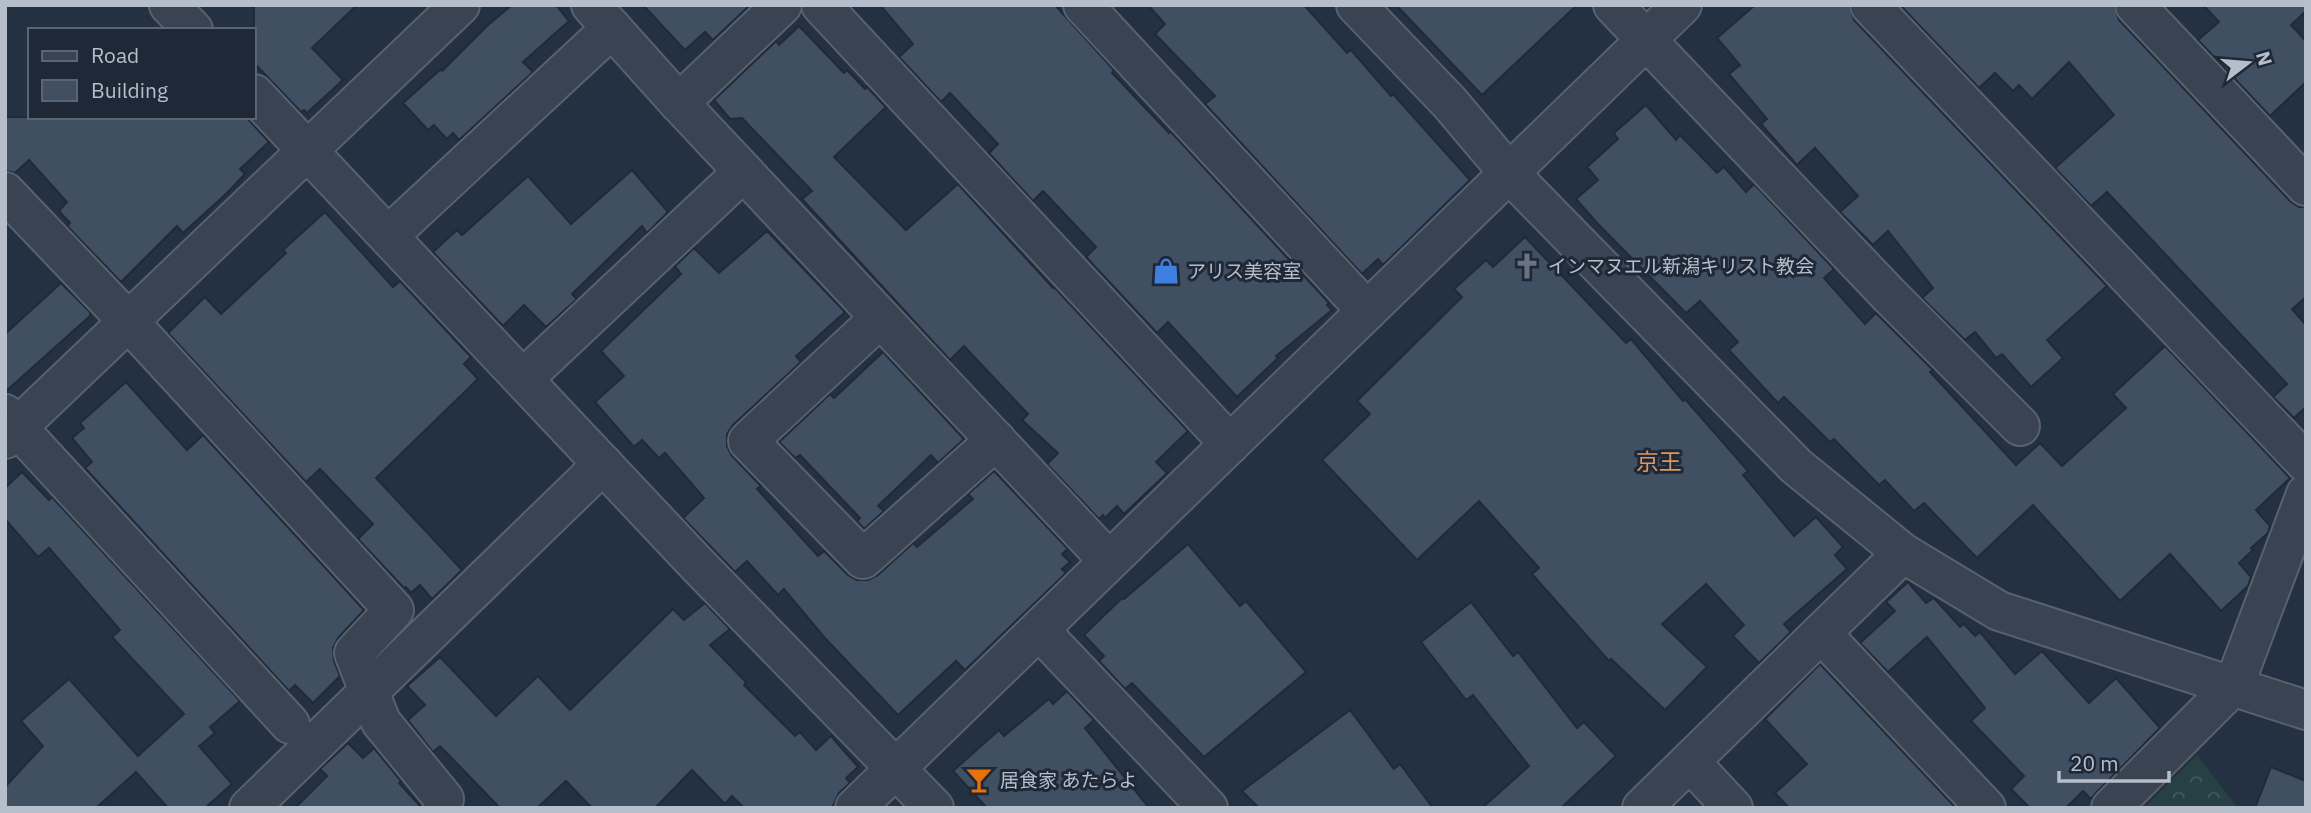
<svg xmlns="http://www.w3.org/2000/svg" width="2311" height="813" font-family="'IBM Plex Sans','Noto Sans JP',sans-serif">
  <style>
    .park { fill: url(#park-crowns) }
    .building { fill: #404f62; stroke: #202a39; stroke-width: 2 }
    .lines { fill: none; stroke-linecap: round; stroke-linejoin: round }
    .minor-casing { stroke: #57616f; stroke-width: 42 }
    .minor { stroke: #394352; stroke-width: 38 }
    .labels { text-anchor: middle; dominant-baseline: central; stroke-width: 6; stroke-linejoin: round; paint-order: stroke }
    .poi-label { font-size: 19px; fill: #b6becc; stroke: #1e2837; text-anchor: start }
    .quarter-label { font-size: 23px; fill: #db9762; stroke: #1e2837 }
  </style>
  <defs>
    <pattern id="park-crowns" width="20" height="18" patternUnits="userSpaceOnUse" patternTransform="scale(1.75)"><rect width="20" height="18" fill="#274043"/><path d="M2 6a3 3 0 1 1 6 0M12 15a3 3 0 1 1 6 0" fill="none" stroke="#445a5d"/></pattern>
  </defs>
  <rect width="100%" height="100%" fill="#243142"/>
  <!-- park -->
  <polygon class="park" points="2197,755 2238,808 2144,808"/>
  <!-- building -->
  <g class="building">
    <polygon points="254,5 357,5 312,48 343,80 307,113 304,110 301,112 254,63"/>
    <polygon points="512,5 556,5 569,21 523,62 533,72 459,140 453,133 447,139 434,125 428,130 403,103 441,69 442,71 488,25"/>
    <polygon points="643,5 747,5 748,7 713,40 705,32 685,50"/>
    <polygon points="880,5 1055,5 1114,70 1112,73 1169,133 1171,132 1329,303 1327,305 1332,310 1276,356 1278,358 1237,397 1168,322 1157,333 1086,257 1096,247 1043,191 1033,201 989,153 998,144 950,93 941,102 899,57 913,44"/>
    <polygon points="1148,5 1304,5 1347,53 1351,50 1391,96 1393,94 1470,180 1383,265 1378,259 1362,274 1205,104 1215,96 1155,34 1165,24"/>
    <polygon points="1396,5 1577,5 1482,95"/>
    <polygon points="1755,5 1849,5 1854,20 2107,286 2047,340 2063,358 2031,387 2002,354 1996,358 1975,332 1965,340 1922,298 1933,288 1888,231 1873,245 1840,212 1858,196 1815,148 1797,165 1761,124 1767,119 1729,74 1740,65 1717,38"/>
    <polygon points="1900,5 2114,5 2119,20 2290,201 2299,207 2306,207 2306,297 2292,309 2306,325 2306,407 2294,418 2273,397 2287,384 2107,192 2091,206 2055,168 2114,115 2069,62 2032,99 2019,85 2013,91 1995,73 1979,88"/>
    <polygon points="2203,5 2306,5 2306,11 2291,25 2306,41 2306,82 2270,116 2198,40 2219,22"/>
    <polygon points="799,26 844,73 847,70 865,89 867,87 886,107 834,157 906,230 958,184 1053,288 1054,287 1188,431 1156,462 1167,473 1124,514 1117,506 1105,518 1103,515 1099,519 1047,464 1058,453 1022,420 1028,414 964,346 950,360 802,199 812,191 742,118 730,119 714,100 776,41 779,45"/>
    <polygon points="1646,105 1676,140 1680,135 1717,173 1724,167 1746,192 1754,184 1834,269 1824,278 1865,324 1876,313 1933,370 1930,372 2016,465 2040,443 2062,466 2126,408 2113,394 2165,346 2290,478 2256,510 2270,526 2268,533 2251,548 2253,550 2239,563 2251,577 2248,586 2221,611 2170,554 2120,601 2033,505 1977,558 1924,503 1914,511 1885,480 1879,485 1834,439 1830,442 1784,397 1778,403 1729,350 1738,342 1700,301 1686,313 1597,223 1576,199 1598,180 1587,167 1618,139 1614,133"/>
    <polygon points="5,117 246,117 269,142 240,169 245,174 227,193 183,233 177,226 121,282 67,226 70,223 59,211 67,202 29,160 15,173 5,171"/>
    <polygon points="632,170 668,212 647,233 642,226 572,294 577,299 546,327 524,305 503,326 433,252 457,230 462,235 528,176 571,224"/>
    <polygon points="325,212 393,287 400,281 471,357 464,364 478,379 376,478 462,570 432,599 420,585 411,593 406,587 404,588 358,539 373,524 320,469 306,482 168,333 205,297 221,314 286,253 283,250"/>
    <polygon points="767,231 845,312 796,356 801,362 733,425 727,434 727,446 732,456 761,486 757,489 818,556 824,551 848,575 857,580 868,580 878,575 913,543 917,547 973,499 968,494 994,471 1068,549 1062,554 1070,562 1062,569 1066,573 965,670 956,661 898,715 824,637 784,589 778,595 747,561 735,572 710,546 683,518 704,498 665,453 659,458 642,440 634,447 595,402 624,376 601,351 681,274 675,266 694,248 719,273"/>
    <polygon points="1525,237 1626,343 1631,339 1683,401 1685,399 1748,471 1743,475 1794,536 1816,517 1843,547 1835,555 1847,569 1784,624 1791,632 1759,663 1733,636 1744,625 1706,584 1662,624 1707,667 1665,710 1611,659 1609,661 1532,574 1539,568 1479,501 1417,560 1322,460 1370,414 1357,401 1462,297 1454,289 1486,260 1493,267"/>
    <polygon points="61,283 90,312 90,316 5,392 5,334"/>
    <polygon points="883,352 964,439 938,463 931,455 878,506 884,511 864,529 857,521 860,518 800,455 795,458 779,442 830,394 834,398"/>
    <polygon points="126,382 187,450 203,435 364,610 338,638 333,648 334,661 340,676 313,703 295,685 289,691 85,468 92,462 72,438 84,428 80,423"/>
    <polygon points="22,472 49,500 52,497 240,701 210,727 215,733 199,746 232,784 205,808 168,808 136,772 96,808 5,808 5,787 43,746 21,721 69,679 138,756 184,714 112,637 120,630 49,548 38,557 5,519 5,488"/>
    <polygon points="1188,544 1240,606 1246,601 1306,672 1204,757 1132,683 1125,689 1099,661 1104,656 1084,635 1122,598 1124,599"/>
    <polygon points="1908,582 1926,603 1934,598 1960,627 1964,624 1975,636 1980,632 2015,674 2042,651 2089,703 2116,678 2160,728 2096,793 2091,799 2083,791 2066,808 2030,808 2011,789 2024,776 1971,721 1985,708 1927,637 1888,672 1860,643 1895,611 1886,602"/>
    <polygon points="1471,602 1513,656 1518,652 1577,728 1584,722 1616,756 1561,808 1482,808 1529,766 1473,695 1466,700 1421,642"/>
    <polygon points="705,603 730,629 710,645 746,682 744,685 795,736 800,732 816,750 831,736 858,767 846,778 850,783 839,793 832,808 744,808 732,796 725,804 692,770 655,808 592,808 566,781 537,808 500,808 440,746 433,752 408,720 425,705 407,686 440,657 496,716 538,676 570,710 673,609 684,620"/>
    <polygon points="1820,664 1956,808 1789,808 1775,793 1807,764 1765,719"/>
    <polygon points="1067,691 1094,720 1085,728 1149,808 987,808 953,771 999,730 1004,736 1049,699 1053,704"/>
    <polygon points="1350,710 1394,769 1400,764 1433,808 1259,808 1242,791"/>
    <polygon points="348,743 363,758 374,748 401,781 399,783 422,808 295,808 327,776 320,769"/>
    <polygon points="2271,767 2306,781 2306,808 2255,808"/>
  </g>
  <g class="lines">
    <!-- minor casing -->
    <g class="minor-casing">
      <g id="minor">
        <polyline points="169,5 193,30"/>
        <polyline points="591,5 679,103 1108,560"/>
        <polyline points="821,5 1230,444"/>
        <polyline points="1083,5 1367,311"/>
        <polyline points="1356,5 1449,102 1509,173 1796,466 1903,553 1999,611 2306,710"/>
        <polyline points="1613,5 1889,295 2020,426"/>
        <polyline points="1870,5 2306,463"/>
        <polyline points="2135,5 2306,186"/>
        <polyline points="254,94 694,561 934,808"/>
        <polyline points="679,103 782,5"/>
        <polyline points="5,192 128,321 394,610 354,653 381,722 444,799"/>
        <polyline points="388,236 612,28"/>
        <polyline points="880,318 748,441 863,559 996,440"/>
        <polyline points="523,379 743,172"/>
        <polyline points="5,414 290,724"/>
        <polyline points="5,439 460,5"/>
        <polyline points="1039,630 1208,808"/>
        <polyline points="1821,633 1986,808"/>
        <polyline points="1690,762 1733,808"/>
        <polyline points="249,808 603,464"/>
        <polyline points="855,808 1682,5"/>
        <polyline points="1642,808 1903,553"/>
        <polyline points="2111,808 2232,687 2238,675 2306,494"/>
      </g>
    </g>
    <!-- minor -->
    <use href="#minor" class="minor"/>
  </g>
  <!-- icons -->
  <defs>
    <g id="church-bare" transform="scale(2.1)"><path d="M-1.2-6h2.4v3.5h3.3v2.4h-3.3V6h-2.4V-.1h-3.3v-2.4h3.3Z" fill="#6b7280" stroke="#1e2837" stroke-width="2.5" paint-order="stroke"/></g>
    <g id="shop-bare" transform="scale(2.1)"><path d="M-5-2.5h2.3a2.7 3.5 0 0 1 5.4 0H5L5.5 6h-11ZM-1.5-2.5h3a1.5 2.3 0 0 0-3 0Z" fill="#3f7fe0" stroke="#1e2837" stroke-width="2.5" paint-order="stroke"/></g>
    <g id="bar-bare" transform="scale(2.1)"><path d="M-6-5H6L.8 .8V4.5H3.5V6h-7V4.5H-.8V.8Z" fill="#e8710a" stroke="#1e2837" stroke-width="2.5" paint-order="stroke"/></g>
  </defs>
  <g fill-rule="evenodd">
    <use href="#church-bare" x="1527" y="266"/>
    <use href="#shop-bare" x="1166" y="271"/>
    <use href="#bar-bare" x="979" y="780"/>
  </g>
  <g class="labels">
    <!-- poi labels -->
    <g class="poi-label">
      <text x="1548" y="266">インマヌエル新潟キリスト教会</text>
      <text x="1187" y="271">アリス美容室</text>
      <text x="1000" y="780">居食家 あたらよ</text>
    </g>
    <!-- quarter labels -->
    <g class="quarter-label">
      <text x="1659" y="461">京王</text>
    </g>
  </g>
  <!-- border -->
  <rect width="2311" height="813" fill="none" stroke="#b6becc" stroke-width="14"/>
  <!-- legend -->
  <rect x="28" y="28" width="228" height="91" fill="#1e2837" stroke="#5b6473" stroke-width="2"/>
  <rect x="42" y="51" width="35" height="10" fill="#394352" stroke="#5b6473" stroke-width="2"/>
  <text x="91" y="63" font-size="21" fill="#b6becc">Road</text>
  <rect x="42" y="80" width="35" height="21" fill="#404f62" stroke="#5b6473" stroke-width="2"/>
  <text x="91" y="98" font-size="21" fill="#b6becc">Building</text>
  <!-- north arrow -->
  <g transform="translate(2248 63) rotate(74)" stroke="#1e2837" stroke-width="5" paint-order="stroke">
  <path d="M0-5L12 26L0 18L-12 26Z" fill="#b6becc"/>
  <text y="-10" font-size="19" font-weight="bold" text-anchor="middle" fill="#b6becc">N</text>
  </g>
  <!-- scale -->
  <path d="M2059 771v10h110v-10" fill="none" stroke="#b6becc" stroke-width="3.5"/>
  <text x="2070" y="771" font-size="21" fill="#b6becc" stroke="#1e2837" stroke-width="5" paint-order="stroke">20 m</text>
</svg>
